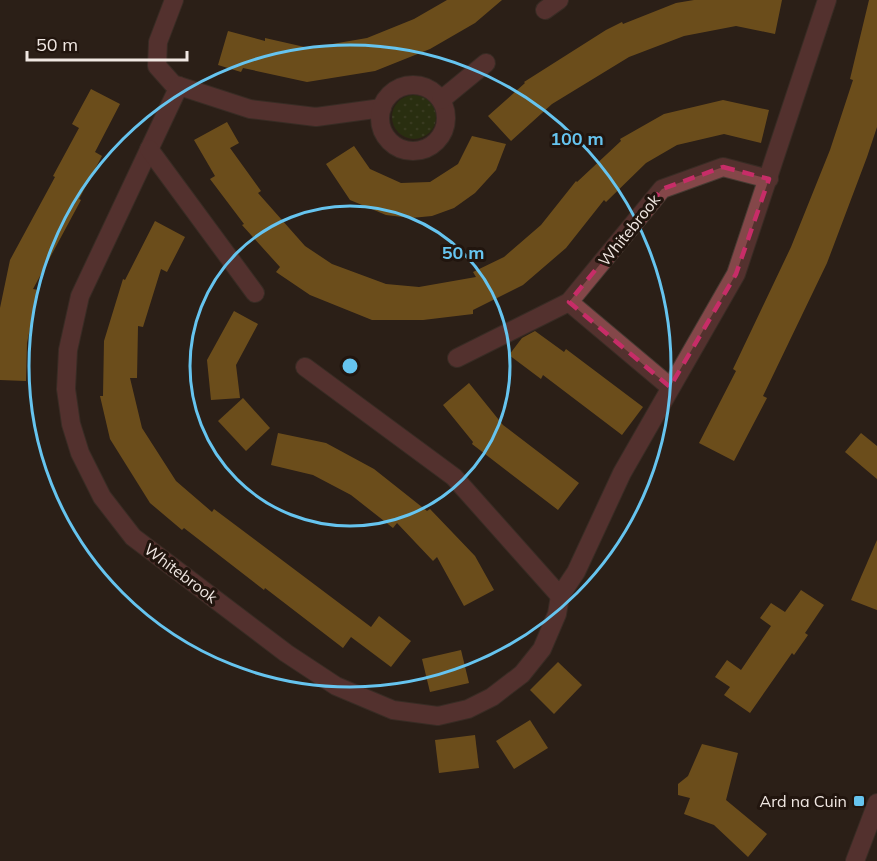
<svg xmlns="http://www.w3.org/2000/svg" width="877" height="861" font-family="Mulish,sans-serif">
  <style>
    .grass { fill: url(#grass-dots) }
    .building { fill: #b98620 }
    .lines { fill: none; stroke-linecap: round; stroke-linejoin: round }
    .minor-casing { stroke: #473b33; stroke-width: 20 }
    .minor { stroke: #844749; stroke-width: 18 }
    .marked { fill: none; stroke: #c72d68; stroke-width: 4.5; stroke-dasharray: 12 8; stroke-linejoin: round }
    .ring { fill: none; stroke: #66c4ef; stroke-width: 3 }
    .poi-dot { fill: #66c4ef; stroke: #21150e; stroke-width: 2 }
    .labels { text-anchor: middle; dominant-baseline: central; stroke-width: 6; stroke-linejoin: round; paint-order: stroke }
    .street-label { font-size: 16px; fill: #f0e7e2; stroke: #21150e }
    .poi-label { font-size: 16px; fill: #f0e7e2; stroke: #21150e; text-anchor: end }
    .centre { fill: #66c4ef; stroke: #21150e; stroke-width: 3 }
    .ring-label { font-size: 18px; text-anchor: middle; font-weight: bold; fill: #66c4ef; stroke: #21150e; stroke-width: 6; stroke-linejoin: round; paint-order: stroke }
  </style>
  <defs>
    <pattern id="grass-dots" width="8" height="8" patternUnits="userSpaceOnUse" patternTransform="scale(1.5)"><rect width="8" height="8" fill="#274007"/><path d="M2 2h.1M6 6h.1" fill="none" stroke="#475c2b" stroke-width="1.8" stroke-linecap="round"/></pattern>
  </defs>
  <rect width="100%" height="100%" fill="#2b1f17"/>
  <!-- grass -->
  <circle class="grass" cx="414" cy="117" r="22"/>
  <!-- building -->
  <g class="building">
    <polygon points="447,0 502,0 475,23 430,49 375,71 307,82 243,68 241,72 218,65 228,31 265,41 265,38 309,48 367,38 414,19"/>
    <polygon points="694,0 782,0 775,34 736,26 684,36 629,57 552,104 511,141 488,116 525,83 524,82 606,30 622,22 623,24 676,3"/>
    <polygon points="869,0 877,0 877,127 867,157 827,263 763,396 767,398 734,461 699,443 736,371 733,369 791,247 830,150 853,80 850,79"/>
    <polygon points="91,89 120,104 95,152 102,156 79,199 81,200 33,289 38,290 27,343 26,381 0,380 0,308 10,260 55,177 53,176 79,128 72,124"/>
    <polygon points="723,100 769,110 761,143 724,134 677,145 646,163 606,202 604,200 566,248 523,285 473,310 473,314 423,320 372,320 310,295 276,272 280,267 242,225 244,224 210,179 215,176 194,140 227,122 239,143 230,148 261,191 258,193 305,246 332,264 386,284 419,287 476,277 473,272 504,257 541,225 576,181 577,182 621,141 620,139 664,114"/>
    <polygon points="472,136 506,144 496,170 475,193 454,208 432,216 411,218 386,215 350,200 326,164 354,146 370,169 401,183 430,182 458,164"/>
    <polygon points="155,221 185,237 167,272 161,269 143,327 138,326 137,378 130,378 142,428 176,481 212,512 214,509 371,627 379,616 411,641 391,667 351,637 343,648 265,588 264,590 184,528 182,530 150,503 110,439 100,396 103,396 104,341 123,279 125,280"/>
    <polygon points="234,311 258,324 236,365 240,398 211,400 207,360"/>
    <polygon points="535,331 564,352 566,349 643,407 622,435 543,375 541,379 509,355 522,338"/>
    <polygon points="469,383 503,425 579,483 558,510 472,444 473,442 443,405"/>
    <polygon points="243,398 270,428 246,451 218,421"/>
    <polygon points="278,433 326,443 374,469 427,511 430,509 475,556 494,590 464,606 437,557 433,561 397,523 393,528 351,495 313,475 271,465"/>
    <polygon points="861,433 877,446 877,479 845,452"/>
    <polygon points="877,540 877,610 851,600"/>
    <polygon points="801,590 824,605 805,633 808,635 794,655 792,653 750,713 724,695 730,687 715,677 727,660 741,670 771,626 760,618 771,603 785,612"/>
    <polygon points="461,650 469,683 430,692 422,659"/>
    <polygon points="558,662 582,685 554,714 530,690"/>
    <polygon points="530,720 548,748 514,769 496,741"/>
    <polygon points="475,735 479,768 439,773 435,740"/>
    <polygon points="702,744 738,753 726,800 767,834 748,857 714,825 684,814 690,798 678,795 678,784 688,776"/>
  </g>
  <g class="lines">
    <!-- minor casing -->
    <g class="minor-casing">
      <g id="minor">
        <polyline points="174,0 158,42 157,66 173,84 250,109 316,117 382,108"/>
        <polyline points="545,10 559,0"/>
        <circle cx="413" cy="118" r="33"/>
        <polyline points="179,86 80,296 68,350 66,389 71,424 80,453 102,497 133,537 286,653 336,686 393,710 438,716 468,709 492,697 522,674 542,649 557,614 560,596"/>
        <polyline points="441,100 486,63"/>
        <polyline points="149,149 255,293"/>
        <polyline points="569,302 670,387"/>
        <polyline points="457,358 569,302 662,189 723,167 769,179"/>
        <polyline points="305,367 454,477 560,596 576,572 622,473 736,274 827,0"/>
        <polyline points="855,861 877,803"/>
      </g>
    </g>
    <!-- minor -->
    <use href="#minor" class="minor"/>
  </g>
  <!-- marked area -->
  <path d="M0 0H877V861H0ZM723,167L769,179L736,274L670,387L569,302L662,189Z" fill="#2b1f17" fill-opacity=".55" fill-rule="evenodd"/>
  <path class="marked" d="M723,167L769,179L736,274L670,387L569,302L662,189Z"/>
  <!-- distance rings -->
  <g class="ring">
    <circle cx="350" cy="366" r="160"/>
    <circle cx="350" cy="366" r="321"/>
  </g>
  <!-- markers -->
  <rect class="poi-dot" x="853" y="795" width="12" height="12" rx="3"/>
  <g class="labels">
    <!-- street labels -->
    <g class="street-label">
      <text transform="translate(629 230) rotate(-51)">Whitebrook</text>
      <text transform="translate(181 573) rotate(37)">Whitebrook</text>
    </g>
    <!-- poi labels -->
    <g class="poi-label">
      <text x="847" y="801">Ard na Cuin</text>
    </g>
  </g>
  <circle cx="350" cy="366" r="9" class="centre"/>
  <g class="ring-label">
    <text x="577" y="145">100 m</text>
    <text x="463" y="259">50 m</text>
  </g>
  <!-- scale -->
  <path d="M27 51v9h160v-9" fill="none" stroke="#f0e7e2" stroke-width="3"/>
  <text x="36" y="51" font-size="18" fill="#f0e7e2" stroke="#21150e" stroke-width="4.5" paint-order="stroke">50 m</text>
</svg>
